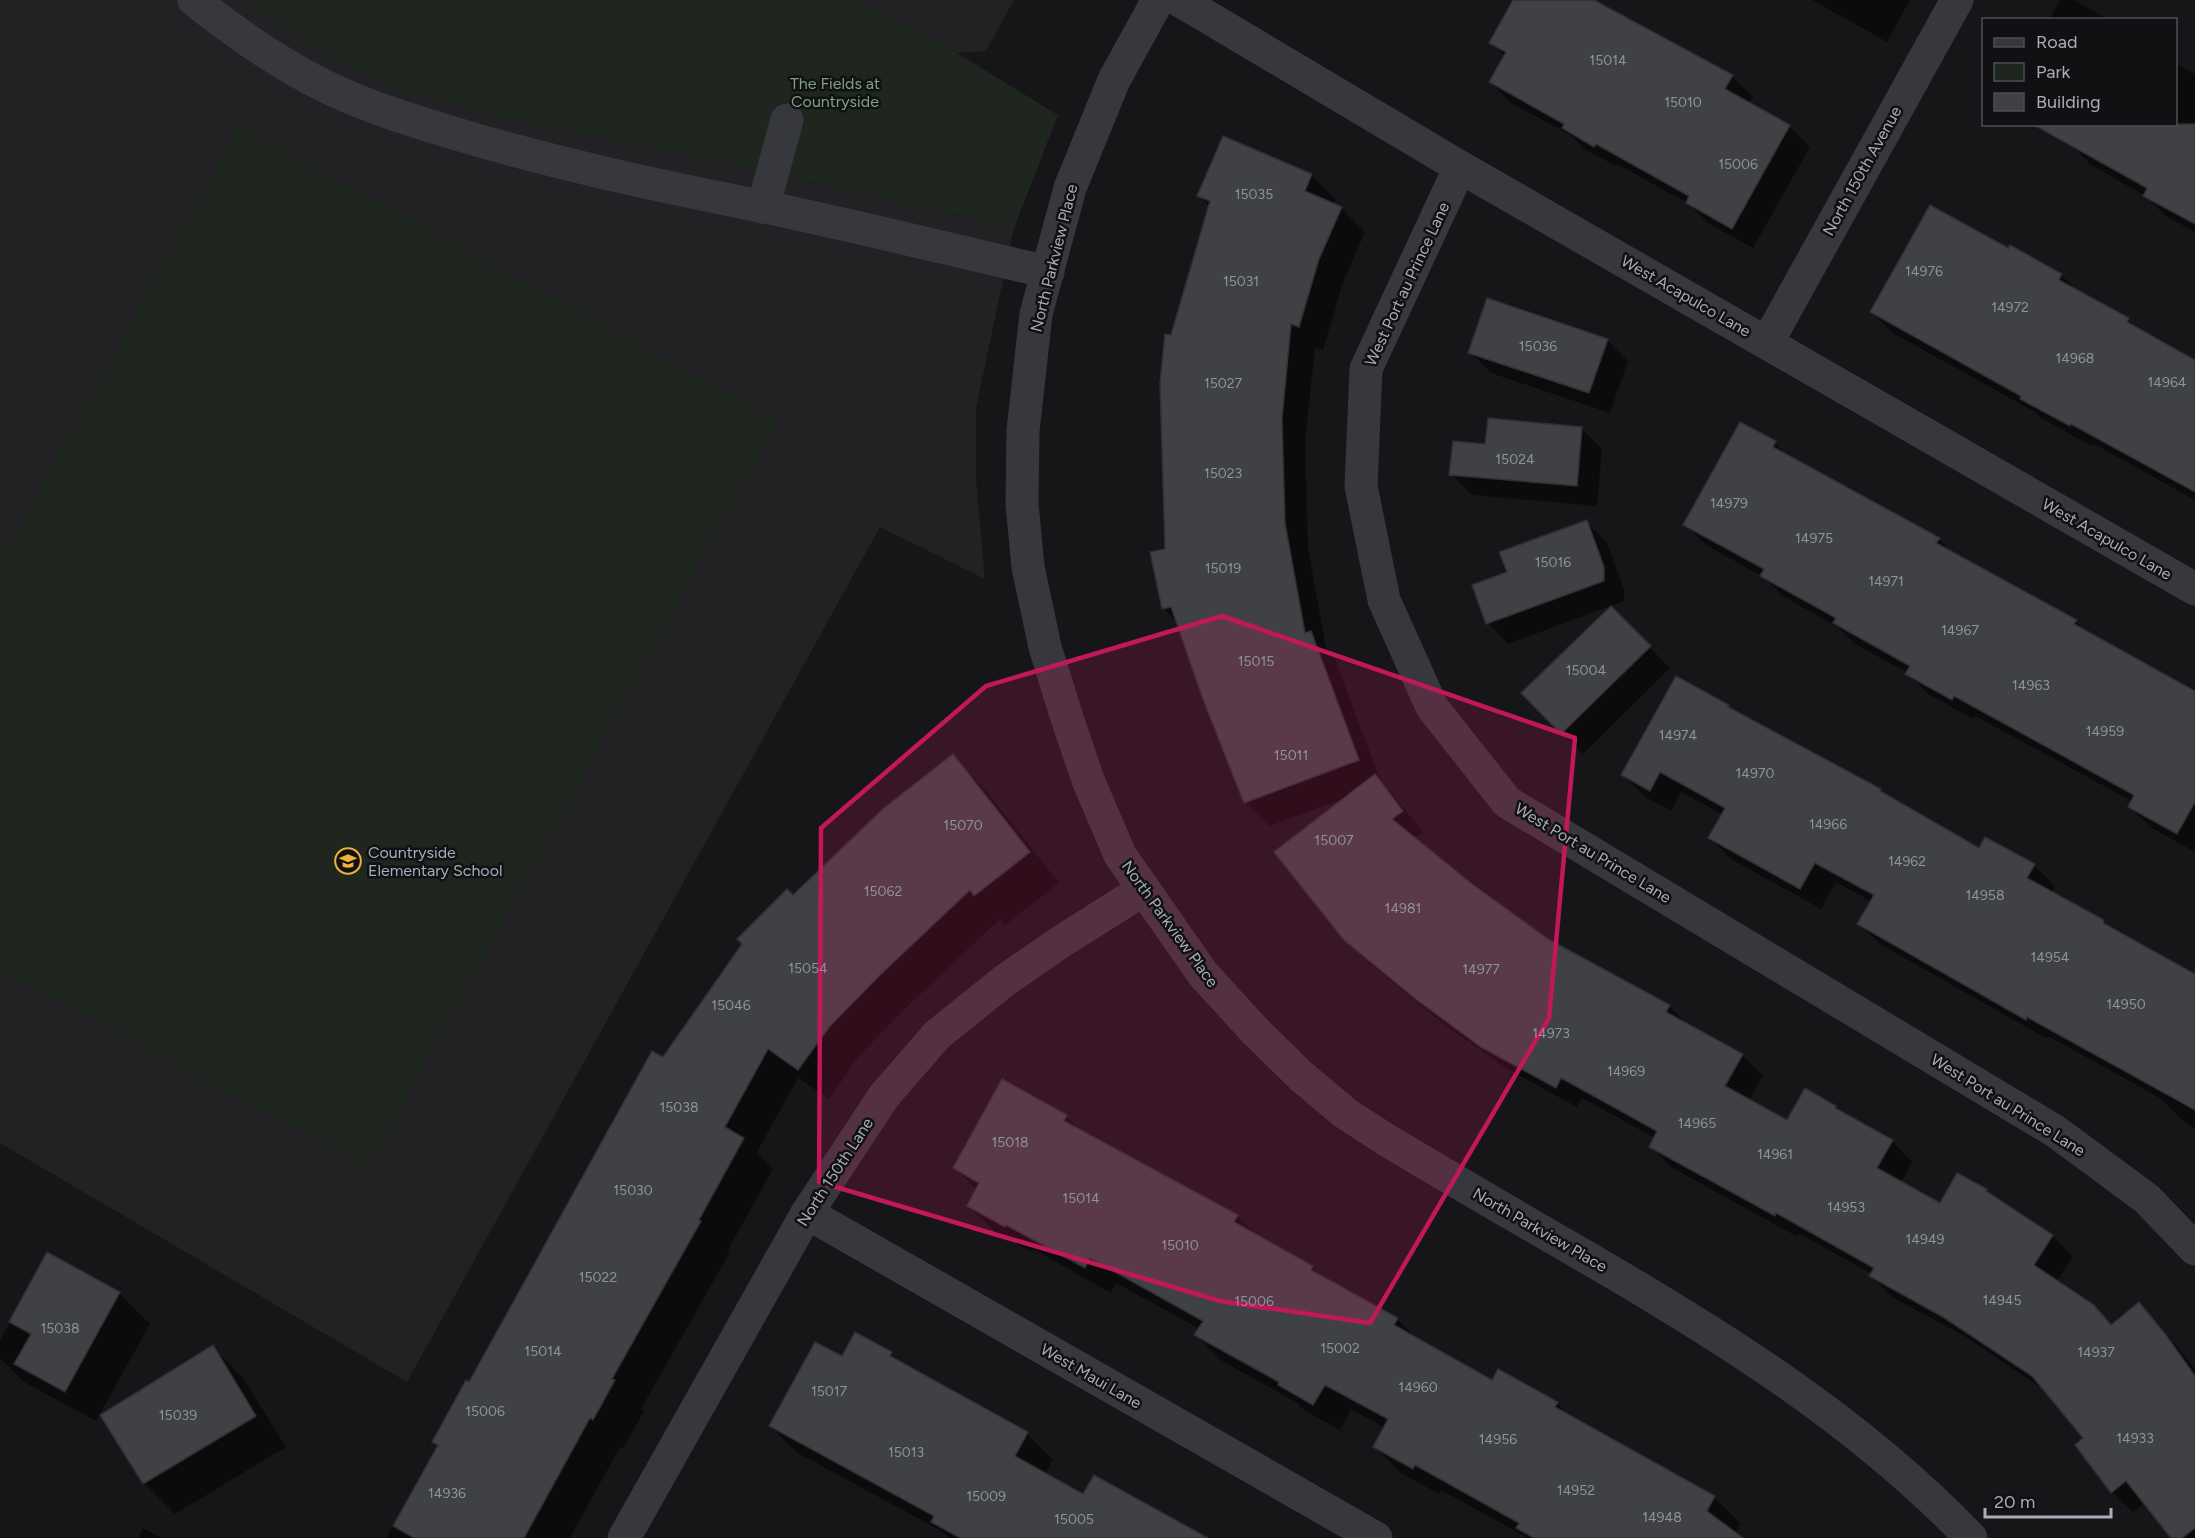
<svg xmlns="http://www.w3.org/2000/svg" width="2195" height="1538" font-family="Figtree,sans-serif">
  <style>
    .built { fill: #222225 }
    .green { fill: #1e261f }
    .shadow { fill: #0007 }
    .building { fill: #404145; stroke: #303034; stroke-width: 1.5 }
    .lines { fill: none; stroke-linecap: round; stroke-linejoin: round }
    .minor { stroke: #37383d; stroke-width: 33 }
    .marked { fill: #c2185b; fill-opacity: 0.2; stroke: #c2185b; stroke-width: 4.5; stroke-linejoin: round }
    .labels { text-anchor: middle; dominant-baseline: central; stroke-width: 5; stroke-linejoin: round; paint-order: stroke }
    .number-label { font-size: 14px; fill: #8e929b }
    .park-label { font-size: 16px; fill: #7fa381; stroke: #111113 }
    .street-label { font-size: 16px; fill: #a8adb8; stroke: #111113 }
    .poi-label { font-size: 16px; fill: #a8adb8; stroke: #111113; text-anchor: start }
  </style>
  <rect width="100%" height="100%" fill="#161618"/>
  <!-- built -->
  <g class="built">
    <polygon points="0,0 246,0 329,59 788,177 1014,228 976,408 976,480 985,579 880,527 407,1382 0,1143"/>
    <polygon points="859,0 1014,0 986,51 957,53"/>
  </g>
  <!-- green -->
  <g class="green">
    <polygon points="246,0 859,0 957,53 1058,115 1014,228 788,177 492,116 403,90 329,59"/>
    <polygon points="239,125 778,421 368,1168 0,970 0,561"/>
  </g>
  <!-- shadow -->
  <g class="shadow">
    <polygon points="1515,0 1595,0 1599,4 1732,77 1753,97 1749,104 1789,126 1810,147 1753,248 1708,223 1689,204 1617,164 1616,166 1584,149 1572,136 1511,103 1491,82 1505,56 1491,42"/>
    <polygon points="1812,0 1910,0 1887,42"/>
    <polygon points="2060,0 2074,0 2109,20 2049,20"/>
    <polygon points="2176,63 2195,74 2195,232 2166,216 2144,195 2091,165 2070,144 2176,124"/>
    <polygon points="1223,138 1311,175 1335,199 1333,205 1341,208 1365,232 1343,283 1323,350 1315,347 1305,444 1308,548 1326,648 1334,656 1381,782 1395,797 1423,832 1414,838 1471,885 1547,940 1669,1006 1689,1026 1742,1055 1763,1076 1749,1101 1788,1122 1835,1107 1842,1114 1892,1141 1912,1162 1901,1183 1941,1205 1986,1191 2053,1236 2073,1257 2056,1282 2093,1306 2112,1326 2139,1304 2159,1325 2195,1369 2195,1538 2173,1538 2145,1503 2133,1512 2112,1492 2086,1439 2046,1391 1966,1337 1892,1297 1871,1276 1872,1274 1798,1233 1796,1236 1671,1167 1651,1146 1655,1138 1582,1098 1577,1107 1504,1067 1440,1021 1366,960 1345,939 1345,798 1269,826 1245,802 1179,624 1163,608 1172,337 1210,207 1199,196"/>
    <polygon points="2011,247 2061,275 2078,291 2128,320 2139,330 2195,361 2195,500 2092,443 2091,446 2043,419 2035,412 1893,333 1872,312 2009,250"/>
    <polygon points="1607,340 1628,361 1610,413 1491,373 1470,352"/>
    <polygon points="1581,428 1602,449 1597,506 1472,495 1451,474 1487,445"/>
    <polygon points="1775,443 1790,458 1939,539 1954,555 2076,621 2088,633 2193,691 2195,688 2195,852 2150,827 2129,806 2132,801 1975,716 1973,719 1928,694 1908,673 1855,644 1839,628 1783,596 1763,577 1706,545 1685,524"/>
    <polygon points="1586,522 1607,543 1624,589 1624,601 1508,644 1488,623"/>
    <polygon points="1611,608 1670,668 1583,754 1523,693"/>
    <polygon points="1728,706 1733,711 1880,790 1887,797 1980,850 2034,865 2055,886 2051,892 2103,921 2112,930 2195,976 2195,1129 2182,1120 2160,1098 2048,1036 2047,1039 1880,944 1859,924 1872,902 1836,882 1821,909 1731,859 1710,838 1723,815 1681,792 1671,811 1644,796 1623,775"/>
    <polygon points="952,756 982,786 1059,883 1005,925 1000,919 909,1005 859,1056 829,1099 798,1078 757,1152 773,1169 728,1250 730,1252 641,1409 644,1411 623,1449 620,1447 570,1538 386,1538 439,1447 434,1442 663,1059 793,897"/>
    <polygon points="1066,1116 1082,1132 1237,1216 1258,1237 1312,1267 1323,1278 1397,1319 1418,1340 1493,1382 1557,1403 1573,1419 1714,1497 1740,1523 1735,1534 1741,1538 1528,1538 1441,1490 1439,1494 1401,1473 1375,1447 1385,1428 1351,1409 1340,1430 1305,1411 1296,1402 1222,1361 1196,1335 1200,1329 1116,1283 1111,1293 1033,1249 1031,1252 994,1231 968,1206 977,1190 955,1168"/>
    <polygon points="48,1254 119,1293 150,1324 96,1421 24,1382 0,1358 0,1340"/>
    <polygon points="213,1347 243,1378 286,1447 175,1514 144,1483 102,1415"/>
    <polygon points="891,1354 902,1364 1027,1434 1053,1460 1045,1474 1084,1496 1196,1538 949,1538 943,1532 796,1452 771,1426 842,1358"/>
    <polygon points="143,1528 161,1538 138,1538"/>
  </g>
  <!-- building -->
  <g class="building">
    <polygon points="1513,0 1594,0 1733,75 1725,89 1790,125 1732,229 1686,203 1689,196 1596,144 1594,147 1562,128 1564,124 1489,82 1506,52 1489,43"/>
    <polygon points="2032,124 2195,124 2195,224 2143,196 2147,188"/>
    <polygon points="1223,136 1312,174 1305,191 1342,207 1319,259 1299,327 1291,324 1282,419 1285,523 1305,633 1311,631 1359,760 1244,803 1203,699 1171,607 1162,609 1150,552 1165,549 1160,383 1165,334 1171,335 1210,201 1197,196"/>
    <polygon points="1930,205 2008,248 2010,245 2062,274 2059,280 2129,318 2127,322 2195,360 2195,492 2071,424 2070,426 2020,399 2021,396 1870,312"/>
    <polygon points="1487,298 1608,339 1589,393 1468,353"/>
    <polygon points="1488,418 1582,427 1577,486 1449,475 1453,441 1485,444"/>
    <polygon points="1740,422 1776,441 1773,447 1940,538 1936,543 2077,620 2074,624 2195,691 2195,802 2177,834 2128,807 2134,795 1954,696 1952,700 1905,674 1910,666 1833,623 1836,618 1760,576 1764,569 1742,557 1743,556 1742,557 1683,525"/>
    <polygon points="1587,520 1604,567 1604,581 1486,624 1472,585 1507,572 1499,552"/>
    <polygon points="1611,606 1651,646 1561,734 1521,693"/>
    <polygon points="1676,676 1729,705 1728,707 1881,789 1880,791 1979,848 1985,837 2035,864 2027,878 2104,920 2103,923 2195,974 2195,1110 2027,1017 2026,1020 1857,924 1874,895 1815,863 1800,889 1708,838 1725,808 1660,772 1650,791 1621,775"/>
    <polygon points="953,754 1030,852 974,896 970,890 880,975 830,1026 798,1070 768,1049 725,1127 744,1138 699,1220 701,1221 612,1379 615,1380 593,1420 590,1418 524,1538 414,1538 393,1526 438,1445 432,1442 466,1380 469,1382 652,1051 663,1057 742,944 737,939 787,889 793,895 884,808"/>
    <polygon points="1375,774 1403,811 1392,819 1472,884 1548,939 1670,1005 1666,1012 1743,1054 1725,1086 1787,1120 1805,1088 1836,1106 1835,1108 1893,1140 1877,1168 1940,1203 1957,1173 1987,1189 1986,1191 2053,1235 2034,1265 2094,1305 2111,1325 2139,1302 2166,1335 2195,1376 2195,1528 2182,1538 2171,1538 2126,1481 2111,1493 2075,1445 2083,1438 2032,1376 1943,1317 1869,1276 1874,1268 1776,1213 1775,1216 1649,1147 1657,1131 1561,1078 1556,1088 1481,1047 1417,1000 1344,940 1274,852"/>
    <polygon points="1002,1079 1067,1115 1064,1121 1238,1215 1234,1222 1313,1266 1311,1270 1398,1318 1394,1325 1492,1380 1498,1369 1558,1402 1555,1407 1715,1496 1707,1511 1743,1538 1534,1538 1516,1528 1519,1523 1415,1465 1413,1469 1373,1447 1388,1419 1325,1385 1313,1405 1278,1385 1279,1382 1194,1335 1203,1321 1090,1258 1085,1268 1006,1225 1005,1227 967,1206 979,1183 953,1168"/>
    <polygon points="47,1252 120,1292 65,1392 14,1364 31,1334 9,1322"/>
    <polygon points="855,1332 892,1352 890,1356 1028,1432 1015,1456 1083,1494 1094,1475 1208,1538 960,1538 931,1522 934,1516 769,1426 815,1342 842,1356"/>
    <polygon points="213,1345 256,1416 143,1484 100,1415"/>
  </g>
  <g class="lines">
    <!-- minor -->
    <g class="minor">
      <path d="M194,0C230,29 270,57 311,79C363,107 420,123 477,140C570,167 665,187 760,206C856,226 952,250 1048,272"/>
      <path d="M1158,0L1114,80L1070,188L1036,314L1023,431L1022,504L1028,567L1045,647L1067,718L1088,780L1120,855L1203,974L1256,1032L1301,1076L1345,1113L1385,1139C1452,1179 1520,1219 1588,1258C1725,1338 1860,1422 1971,1538"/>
      <polyline points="1179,0 1460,167 2195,589"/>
      <polyline points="1460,167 1366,369 1361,486 1384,600 1432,707 1507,802 2055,1131 2147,1199 2195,1249"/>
      <polyline points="763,207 787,120"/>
      <polyline points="1767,343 1957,0"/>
      <polyline points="807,1213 1376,1538"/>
      <polyline points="624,1538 807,1213 884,1096 937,1035 1004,981 1062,941 1143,890"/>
    </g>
  </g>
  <!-- marked area -->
  <path class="marked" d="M1222,616L1575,738L1549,1018L1370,1323L1220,1301L819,1182L821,828L986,686Z"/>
  <!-- icons -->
  <defs>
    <g id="school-ring" transform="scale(1.35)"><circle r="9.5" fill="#111113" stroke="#f2b134" stroke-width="1.5"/><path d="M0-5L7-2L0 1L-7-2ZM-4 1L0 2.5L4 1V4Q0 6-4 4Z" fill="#f2b134"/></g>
  </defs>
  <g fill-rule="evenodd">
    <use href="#school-ring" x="348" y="861"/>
  </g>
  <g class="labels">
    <!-- number labels -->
    <g class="number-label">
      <text x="1608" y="60">15014</text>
      <text x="1683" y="102">15010</text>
      <text x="1738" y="164">15006</text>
      <text x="1254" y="194">15035</text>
      <text x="1924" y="271">14976</text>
      <text x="1241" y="281">15031</text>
      <text x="2010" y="307">14972</text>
      <text x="1538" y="346">15036</text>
      <text x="2075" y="358">14968</text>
      <text x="2167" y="382">14964</text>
      <text x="1223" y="383">15027</text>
      <text x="1515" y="459">15024</text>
      <text x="1223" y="473">15023</text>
      <text x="1729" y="503">14979</text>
      <text x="1814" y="538">14975</text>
      <text x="1553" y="562">15016</text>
      <text x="1223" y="568">15019</text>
      <text x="1886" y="581">14971</text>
      <text x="1960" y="630">14967</text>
      <text x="1256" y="661">15015</text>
      <text x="1586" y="670">15004</text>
      <text x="2031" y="685">14963</text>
      <text x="2105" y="731">14959</text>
      <text x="1678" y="735">14974</text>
      <text x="1291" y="755">15011</text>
      <text x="1755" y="773">14970</text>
      <text x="1828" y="824">14966</text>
      <text x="963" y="825">15070</text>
      <text x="1334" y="840">15007</text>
      <text x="1907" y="861">14962</text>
      <text x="883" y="891">15062</text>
      <text x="1985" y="895">14958</text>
      <text x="1403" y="908">14981</text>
      <text x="2050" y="957">14954</text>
      <text x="808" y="968">15054</text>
      <text x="1481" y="969">14977</text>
      <text x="2126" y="1004">14950</text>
      <text x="731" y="1005">15046</text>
      <text x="1551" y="1033">14973</text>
      <text x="1626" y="1071">14969</text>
      <text x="679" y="1107">15038</text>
      <text x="1697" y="1123">14965</text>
      <text x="1010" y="1142">15018</text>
      <text x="1775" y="1154">14961</text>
      <text x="633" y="1190">15030</text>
      <text x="1081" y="1198">15014</text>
      <text x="1846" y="1207">14953</text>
      <text x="1925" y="1239">14949</text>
      <text x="1180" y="1245">15010</text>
      <text x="598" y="1277">15022</text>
      <text x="2002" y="1300">14945</text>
      <text x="1254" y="1301">15006</text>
      <text x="60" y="1328">15038</text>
      <text x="1340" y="1348">15002</text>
      <text x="543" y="1351">15014</text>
      <text x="2096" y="1352">14937</text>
      <text x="1418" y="1387">14960</text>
      <text x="829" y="1391">15017</text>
      <text x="485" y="1411">15006</text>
      <text x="178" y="1415">15039</text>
      <text x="2135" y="1438">14933</text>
      <text x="1498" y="1439">14956</text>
      <text x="906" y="1452">15013</text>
      <text x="1576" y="1490">14952</text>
      <text x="447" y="1493">14936</text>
      <text x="986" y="1496">15009</text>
      <text x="1662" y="1517">14948</text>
      <text x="1074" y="1519">15005</text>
    </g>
    <!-- park labels -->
    <g class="park-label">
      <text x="835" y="83">The Fields at<tspan x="835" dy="18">Countryside</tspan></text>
    </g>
    <!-- street labels -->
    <g class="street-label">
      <text transform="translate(1862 171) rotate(-61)">North 150th Avenue</text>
      <text transform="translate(1054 258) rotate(-76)">North Parkview Place</text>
      <text transform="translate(1407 284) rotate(-65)">West Port au Prince Lane</text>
      <text transform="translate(1686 296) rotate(30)">West Acapulco Lane</text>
      <text transform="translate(2107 539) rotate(30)">West Acapulco Lane</text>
      <text transform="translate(1593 853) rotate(31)">West Port au Prince Lane</text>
      <text transform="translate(1170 924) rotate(54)">North Parkview Place</text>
      <text transform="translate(2008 1105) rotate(32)">West Port au Prince Lane</text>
      <text transform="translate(835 1172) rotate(-57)">North 150th Lane</text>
      <text transform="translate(1540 1230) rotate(30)">North Parkview Place</text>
      <text transform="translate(1091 1376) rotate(30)">West Maui Lane</text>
    </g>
    <!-- poi labels -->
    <g class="poi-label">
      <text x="368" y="852">Countryside<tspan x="368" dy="18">Elementary School</tspan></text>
    </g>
  </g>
  <!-- legend -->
  <rect x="1982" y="18" width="195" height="108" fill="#111113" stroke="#4d4f55" stroke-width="1.5"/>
  <rect x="1994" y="38" width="30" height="9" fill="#37383d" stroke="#4d4f55" stroke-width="1.5"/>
  <text x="2036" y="48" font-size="18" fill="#a8adb8">Road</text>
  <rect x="1994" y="63" width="30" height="18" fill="#1e261f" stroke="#4d4f55" stroke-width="1.5"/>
  <text x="2036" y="78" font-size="18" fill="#a8adb8">Park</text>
  <rect x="1994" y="93" width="30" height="18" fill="#404145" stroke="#4d4f55" stroke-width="1.5"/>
  <text x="2036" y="108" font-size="18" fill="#a8adb8">Building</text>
  <!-- scale -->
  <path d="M1985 1508v9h126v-9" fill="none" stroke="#a8adb8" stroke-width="3"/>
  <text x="1994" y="1508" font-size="18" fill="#a8adb8" stroke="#111113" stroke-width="4.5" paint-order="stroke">20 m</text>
</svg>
